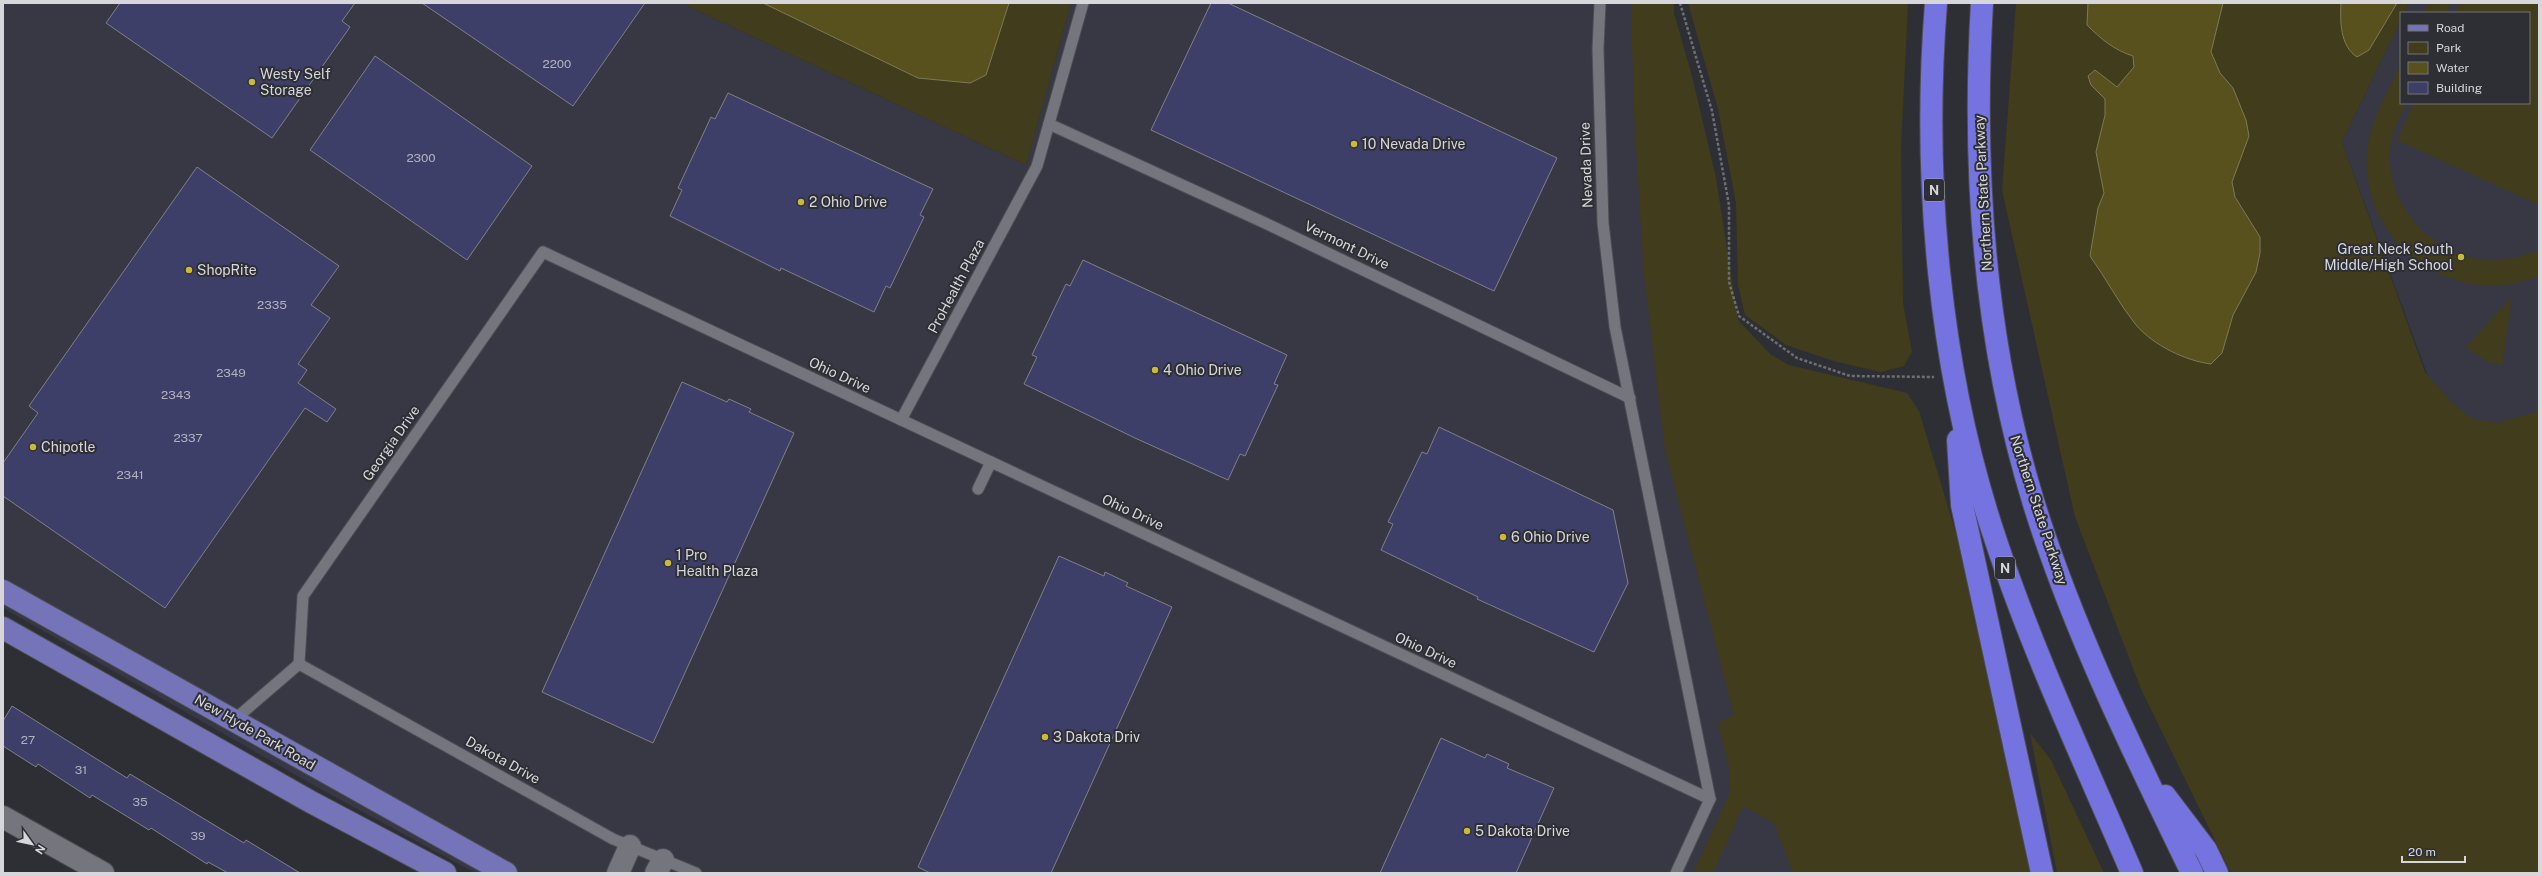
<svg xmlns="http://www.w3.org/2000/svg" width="2542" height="876" font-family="'Public Sans',sans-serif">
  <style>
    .built { fill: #373844 }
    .green { fill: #413c1b }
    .water { fill: #58511e; stroke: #7e7957 }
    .building { fill: #3e3f69; stroke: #7f8087 }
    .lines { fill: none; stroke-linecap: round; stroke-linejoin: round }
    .service-casing { stroke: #4c4d51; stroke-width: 13 }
    .minor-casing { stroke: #4c4d51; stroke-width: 24 }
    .primary-casing { stroke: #4c4d51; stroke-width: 24 }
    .motorway-casing { stroke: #4c4d51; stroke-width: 24 }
    .path { stroke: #6e6f74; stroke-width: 2.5; stroke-dasharray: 3 2; stroke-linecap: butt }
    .service { stroke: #74757d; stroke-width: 11 }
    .minor { stroke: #74757d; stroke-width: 22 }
    .primary { stroke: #7574b8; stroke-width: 22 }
    .motorway { stroke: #7573e0; stroke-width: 22 }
    .poi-dot { fill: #cbb939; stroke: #2e2f35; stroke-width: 1.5 }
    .labels { text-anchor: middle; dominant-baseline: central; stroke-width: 4; stroke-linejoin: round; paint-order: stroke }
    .number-label { font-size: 12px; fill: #b1b1be }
    .shield { fill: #2e2f35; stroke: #a4a5a9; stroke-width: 1 }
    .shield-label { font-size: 13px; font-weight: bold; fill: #d7d7db }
    .poi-label { font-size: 14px; fill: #d7d7db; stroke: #2e2f35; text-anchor: start }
    .street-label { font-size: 14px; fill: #d7d7db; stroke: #2e2f35 }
  </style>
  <rect width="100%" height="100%" fill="#2e2f35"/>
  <!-- built -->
  <g class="built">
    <polygon points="3,3 687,3 688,6 1026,165 1071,3 1670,3 1836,873 475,873 315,786 3,608"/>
    <polygon points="2409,3 2539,3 2539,679 2342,142 2401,19 2401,103 2529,103 2529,13 2404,13"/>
  </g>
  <!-- green -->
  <g class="green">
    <polygon points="687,3 763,3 854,48 986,75 1009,3 1071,3 1026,165 688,6"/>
    <polygon points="1631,3 1674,3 1674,13 1692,76 1716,178 1738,320 1770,354 1789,365 1907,393 1919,411 1976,599 2030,873 1793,873 1774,823 1743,806 1713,873 1693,873 1730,793 1729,767 1718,723 1734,715 1665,449 1644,274 1634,113"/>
    <polygon points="1688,3 1908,3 1901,148 1903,303 1912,352 1904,366 1881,372 1837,362 1786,345 1745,315 1738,285 1736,203 1718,109"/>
    <polygon points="2016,3 2409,3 2404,13 2401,13 2401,19 2342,142 2425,372 2453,404 2473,419 2498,423 2539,411 2539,873 2231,873 2141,689 2075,517 2002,190"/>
    <polygon points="2428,3 2451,3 2446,13 2423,13"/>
    <polygon points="2460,3 2539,3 2539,205 2397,140 2414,103 2529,103 2529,13 2455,13"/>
    <path d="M2401,64V103H2406C2399,118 2392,132 2390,149C2386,205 2430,255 2485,260C2504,262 2522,256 2539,250V276C2455,311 2359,244 2367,151C2370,121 2389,91 2401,64Z"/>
    <polygon points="2512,297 2502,365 2488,362 2466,347"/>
    <polygon points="2030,733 2051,760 2104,873 2057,873"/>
  </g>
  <!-- water -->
  <g class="water">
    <polygon points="763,3 1009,3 986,75 970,83 918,78"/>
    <path d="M2088,3H2223L2211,52L2220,73L2233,88L2246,120L2249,136L2232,182L2235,197L2260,237V253L2256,272L2233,315L2222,353L2211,364C2186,361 2153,345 2136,325C2119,304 2106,278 2090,256L2098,208L2104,193L2096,152L2105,115V99L2091,85L2088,76L2095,70L2117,87L2134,67L2133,56C2114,50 2101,39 2087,25Z"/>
    <path d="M2341,3H2397L2369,50L2357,57C2340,46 2340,21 2341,3Z"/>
  </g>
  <!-- building -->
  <g class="building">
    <polygon points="120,3 355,3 342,21 350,27 272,138 106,23"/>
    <polygon points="422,3 645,3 573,106"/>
    <polygon points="1211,3 1228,3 1557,158 1494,291 1151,130"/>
    <polygon points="375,56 532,166 467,260 310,150"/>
    <polygon points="728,93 933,189 920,215 924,217 890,288 886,286 874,312 781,268 780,271 670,216 682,190 678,188 711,117 715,119"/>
    <polygon points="197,167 339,266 311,305 330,318 298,364 307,370 298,383 336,409 327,422 305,408 165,608 3,496 3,463 38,413 29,406"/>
    <polygon points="1083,260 1287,355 1274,384 1278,385 1245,456 1240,454 1228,480 1135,438 1024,384 1037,357 1032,355 1066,284 1070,286"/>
    <polygon points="682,382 727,402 729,399 751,409 749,412 794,433 653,743 542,692"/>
    <polygon points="1439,427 1613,510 1628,583 1594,652 1477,599 1478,597 1381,550 1393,524 1388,522 1422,452 1427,454"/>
    <polygon points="1059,556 1104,576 1105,572 1128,583 1126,586 1172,607 1051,873 930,873 918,867"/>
    <polygon points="12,706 127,778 130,774 244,843 246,840 300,873 228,873 208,862 207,864 151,828 149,830 92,795 90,798 38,764 36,767 3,746 3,721"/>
    <polygon points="1441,738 1485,758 1487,754 1509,764 1507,768 1554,788 1516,873 1380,873"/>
  </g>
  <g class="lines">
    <!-- service casing -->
    <g class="service-casing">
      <g id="service">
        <polyline points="1600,3 1598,49 1603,223 1615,327 1710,799"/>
        <polyline points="1049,124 1265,223 1630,398"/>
        <polyline points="901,420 1037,166 1083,3"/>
        <polyline points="978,489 991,462"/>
        <polyline points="299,664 303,596 543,252 1710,799"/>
        <polyline points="299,664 613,839 696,873"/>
        <polyline points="234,720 299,664"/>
        <polyline points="1676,873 1710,799"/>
      </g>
    </g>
    <!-- minor casing -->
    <g class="minor-casing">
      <g id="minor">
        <polyline points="3,817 103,873"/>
        <polyline points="618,873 630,846"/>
        <polyline points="656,873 663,860"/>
      </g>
    </g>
    <!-- primary casing -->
    <g class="primary-casing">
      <g id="primary">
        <polyline points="3,591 506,873"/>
        <polyline points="3,628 311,802 445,873"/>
      </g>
    </g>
    <!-- motorway casing -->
    <g class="motorway-casing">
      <g id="motorway">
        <path d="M1936,3C1922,179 1939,373 1996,541C2034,655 2085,763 2132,873"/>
        <path d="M1982,3C1972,171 1984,342 2034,504C2074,632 2134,753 2192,873"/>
        <polyline points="1958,440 1962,505 2042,873"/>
        <polyline points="2165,796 2206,850 2217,873"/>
      </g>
    </g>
    <!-- path -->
    <polyline class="path" points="1680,3 1712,111 1729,205 1729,282 1739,316 1797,358 1850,376 1934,377"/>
    <!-- service -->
    <use href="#service" class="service"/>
    <!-- minor -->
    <use href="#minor" class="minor"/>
    <!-- primary -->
    <use href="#primary" class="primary"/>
    <!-- motorway -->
    <use href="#motorway" class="motorway"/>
  </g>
  <!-- markers -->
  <g class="poi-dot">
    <circle cx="252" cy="82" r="4"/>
    <circle cx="1354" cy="144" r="4"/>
    <circle cx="801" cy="202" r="4"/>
    <circle cx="2461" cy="257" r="4"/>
    <circle cx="189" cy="270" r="4"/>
    <circle cx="1155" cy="370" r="4"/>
    <circle cx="33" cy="447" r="4"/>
    <circle cx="1503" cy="537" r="4"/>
    <circle cx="668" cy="563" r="4"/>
    <circle cx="1045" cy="737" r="4"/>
    <circle cx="1467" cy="831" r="4"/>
  </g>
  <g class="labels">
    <!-- number labels -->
    <g class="number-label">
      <text x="557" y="64">2200</text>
      <text x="421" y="158">2300</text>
      <text x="272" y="305">2335</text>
      <text x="231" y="373">2349</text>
      <text x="176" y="395">2343</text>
      <text x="188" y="438">2337</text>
      <text x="130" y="475">2341</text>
      <text x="28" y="740">27</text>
      <text x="81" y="770">31</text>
      <text x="140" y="802">35</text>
      <text x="198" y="836">39</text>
    </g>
    <!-- shield labels -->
    <g class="shield">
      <rect x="1924" y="179" width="20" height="22" rx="3"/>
      <rect x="1995" y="557" width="20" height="22" rx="3"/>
    </g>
    <g class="shield-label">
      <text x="1934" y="190">N</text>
      <text x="2005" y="568">N</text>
    </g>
    <!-- poi labels -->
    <g class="poi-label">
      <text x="260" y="74">Westy Self<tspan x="260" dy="16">Storage</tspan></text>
      <text x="1362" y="144">10 Nevada Drive</text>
      <text x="809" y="202">2 Ohio Drive</text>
      <text x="2453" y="249" text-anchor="end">Great Neck South<tspan x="2453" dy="16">Middle/High School</tspan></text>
      <text x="197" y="270">ShopRite</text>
      <text x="1163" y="370">4 Ohio Drive</text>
      <text x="41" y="447">Chipotle</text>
      <text x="1511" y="537">6 Ohio Drive</text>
      <text x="676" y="555">1 Pro<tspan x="676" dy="16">Health Plaza</tspan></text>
      <text x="1053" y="737">3 Dakota Driv</text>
      <text x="1475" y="831">5 Dakota Drive</text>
    </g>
    <!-- street labels -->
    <g class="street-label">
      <text transform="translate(1586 165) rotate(-92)">Nevada Drive</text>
      <text transform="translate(1983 193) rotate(-93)">Northern State Parkway</text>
      <text transform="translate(1347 245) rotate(26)">Vermont Drive</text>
      <text transform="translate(956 286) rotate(-62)">ProHealth Plaza</text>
      <text transform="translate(840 375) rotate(25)">Ohio Drive</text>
      <text transform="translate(391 443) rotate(-55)">Georgia Drive</text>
      <text transform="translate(2039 510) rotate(72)">Northern State Parkway</text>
      <text transform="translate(1133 512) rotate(25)">Ohio Drive</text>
      <text transform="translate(1426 650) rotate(25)">Ohio Drive</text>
      <text transform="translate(255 732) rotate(30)">New Hyde Park Road</text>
      <text transform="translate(503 760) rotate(29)">Dakota Drive</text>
    </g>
  </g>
  <!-- border -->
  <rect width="2542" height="876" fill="none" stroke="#d7d7db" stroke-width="8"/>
  <!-- legend -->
  <rect x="2400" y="12" width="130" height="92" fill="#2e2f35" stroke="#727277"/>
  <rect x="2408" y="25" width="20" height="6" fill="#7574b8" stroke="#727277"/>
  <text x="2436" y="32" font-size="12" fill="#d7d7db">Road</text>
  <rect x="2408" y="42" width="20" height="12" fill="#413c1b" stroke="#727277"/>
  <text x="2436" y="52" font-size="12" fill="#d7d7db">Park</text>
  <rect x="2408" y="62" width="20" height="12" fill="#58511e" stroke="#727277"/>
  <text x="2436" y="72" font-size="12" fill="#d7d7db">Water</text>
  <rect x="2408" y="82" width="20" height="12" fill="#3e3f69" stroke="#727277"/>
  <text x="2436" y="92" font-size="12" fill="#d7d7db">Building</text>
  <!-- north arrow -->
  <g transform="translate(32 844) rotate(123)" stroke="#2e2f35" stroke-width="3" paint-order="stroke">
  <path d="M0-3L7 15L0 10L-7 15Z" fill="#d7d7db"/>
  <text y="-6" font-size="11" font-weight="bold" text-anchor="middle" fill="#d7d7db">N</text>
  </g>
  <!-- scale -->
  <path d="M2402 856v6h63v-6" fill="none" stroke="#d7d7db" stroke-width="2"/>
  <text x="2408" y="856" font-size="12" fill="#d7d7db" stroke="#2e2f35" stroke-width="3" paint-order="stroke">20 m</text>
</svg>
